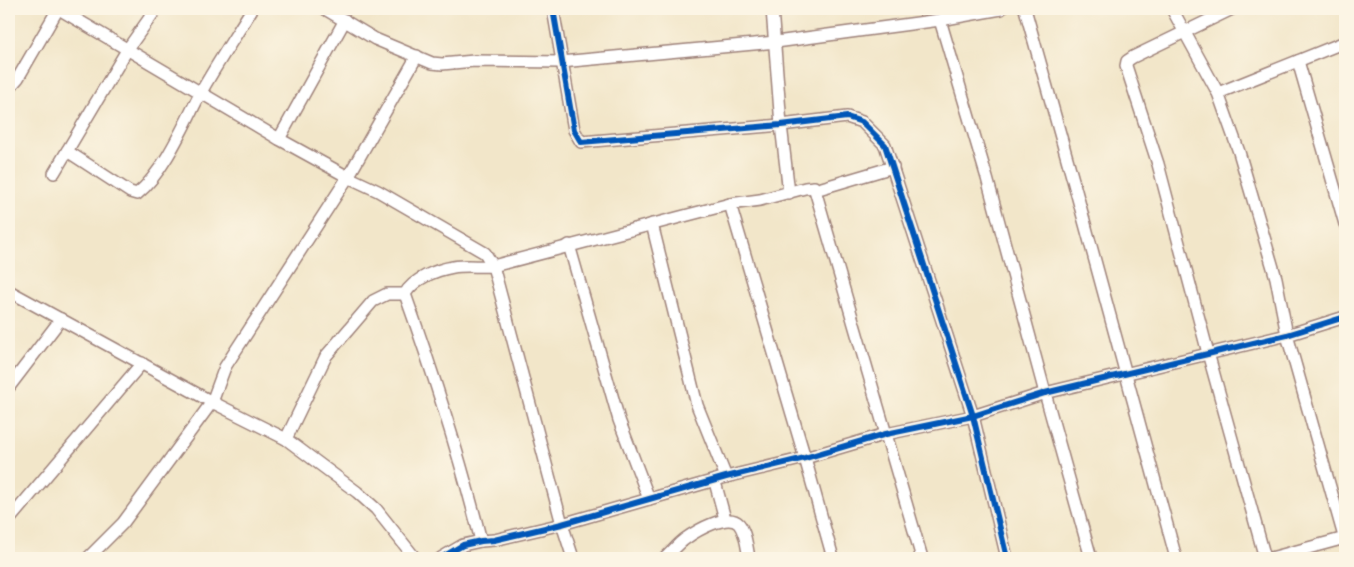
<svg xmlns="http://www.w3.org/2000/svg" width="1354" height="567" font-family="Pangolin,sans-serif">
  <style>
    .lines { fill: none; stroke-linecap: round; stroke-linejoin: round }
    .street-casing { stroke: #9e827a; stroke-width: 14 }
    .street { stroke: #fff; stroke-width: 11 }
    .cycleway-casing { stroke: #fcf5e5; stroke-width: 9 }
    .cycleway { stroke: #0057b8; stroke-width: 6 }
  </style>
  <rect width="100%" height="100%" fill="#fcf5e5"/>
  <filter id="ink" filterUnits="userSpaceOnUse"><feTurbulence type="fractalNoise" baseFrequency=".02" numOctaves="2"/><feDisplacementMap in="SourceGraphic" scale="10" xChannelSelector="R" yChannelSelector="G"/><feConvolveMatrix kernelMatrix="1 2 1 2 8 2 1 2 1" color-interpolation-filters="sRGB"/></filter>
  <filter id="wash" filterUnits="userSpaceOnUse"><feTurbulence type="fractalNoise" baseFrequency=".0096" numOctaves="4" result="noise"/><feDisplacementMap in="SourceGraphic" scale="20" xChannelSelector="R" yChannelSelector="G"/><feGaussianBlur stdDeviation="1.12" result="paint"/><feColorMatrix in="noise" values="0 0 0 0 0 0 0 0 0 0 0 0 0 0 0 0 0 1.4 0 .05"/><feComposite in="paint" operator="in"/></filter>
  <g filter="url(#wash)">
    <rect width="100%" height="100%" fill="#f2e6c9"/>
  </g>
  <g filter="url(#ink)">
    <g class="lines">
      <!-- street casing -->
      <g class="street-casing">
        <g id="street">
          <polyline points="59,9 279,139 348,177 378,191 485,253 493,266 562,524 573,558"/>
          <polyline points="325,9 375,39 432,63 442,64 474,61 561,62 776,42 940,20 1001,9"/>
          <polyline points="553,9 574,130 581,142 781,125 847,117 862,122 885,145 973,416 1007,558"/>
          <polyline points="772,9 781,125 789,193"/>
          <polyline points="1025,9 1073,180 1176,558"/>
          <polyline points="1172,9 1218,93 1239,152 1276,278 1287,335 1345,540"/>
          <polyline points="1232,9 1133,57 1127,61 1126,66 1158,164 1208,353 1265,558"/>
          <polyline points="940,20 987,178 1045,393 1091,558"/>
          <polyline points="1298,61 1345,224"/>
          <polyline points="9,88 18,78 58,9"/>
          <polyline points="1218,93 1345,42"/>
          <polyline points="279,139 345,20"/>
          <path d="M67,151L130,192L137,194C164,172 184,125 200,94C216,65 235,37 252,9"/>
          <polyline points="54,173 127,50 156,9"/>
          <polyline points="815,190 922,558"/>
          <polyline points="730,204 805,458 833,558"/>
          <polyline points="652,224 697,405 726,477"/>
          <polyline points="569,245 619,420 649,499"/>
          <polyline points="9,291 212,402 286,439 357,492 376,509 415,558"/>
          <path d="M405,294C413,279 436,270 453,267C465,265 480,267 493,266L730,204L760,200L805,188L814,187L815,190L893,167"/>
          <path d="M405,294C434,375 460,457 481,541"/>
          <polyline points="9,387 61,319"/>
          <polyline points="286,439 326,356 373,301 387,294 405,294"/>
          <polyline points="715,482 725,519"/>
          <polyline points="9,520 142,363"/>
          <polyline points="88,558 123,523 212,402 225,367 348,177 417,56"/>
          <polyline points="441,558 463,545 481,541 494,540 562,524 726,477 805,458 886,434 973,416 1045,393 1287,335 1345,317"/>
          <path d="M665,558C672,552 678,544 685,539C696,531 728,512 739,524C746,533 747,548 749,558"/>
          <polyline points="1271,558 1345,538"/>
        </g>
      </g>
      <!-- street -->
      <use href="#street" class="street"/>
      <!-- cycleway casing -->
      <g class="cycleway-casing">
        <g id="cycleway">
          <polyline points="553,9 574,130 581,142 781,125 847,117 862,122 885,145 973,416 1007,558"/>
          <polyline points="441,558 463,545 481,541 494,540 562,524 726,477 805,458 886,434 973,416 1045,393 1287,335 1345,317"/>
        </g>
      </g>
      <!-- cycleway -->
      <use href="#cycleway" class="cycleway"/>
    </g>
  </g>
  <!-- margin -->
  <rect width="1354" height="567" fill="none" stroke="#fcf5e5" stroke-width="30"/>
</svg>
